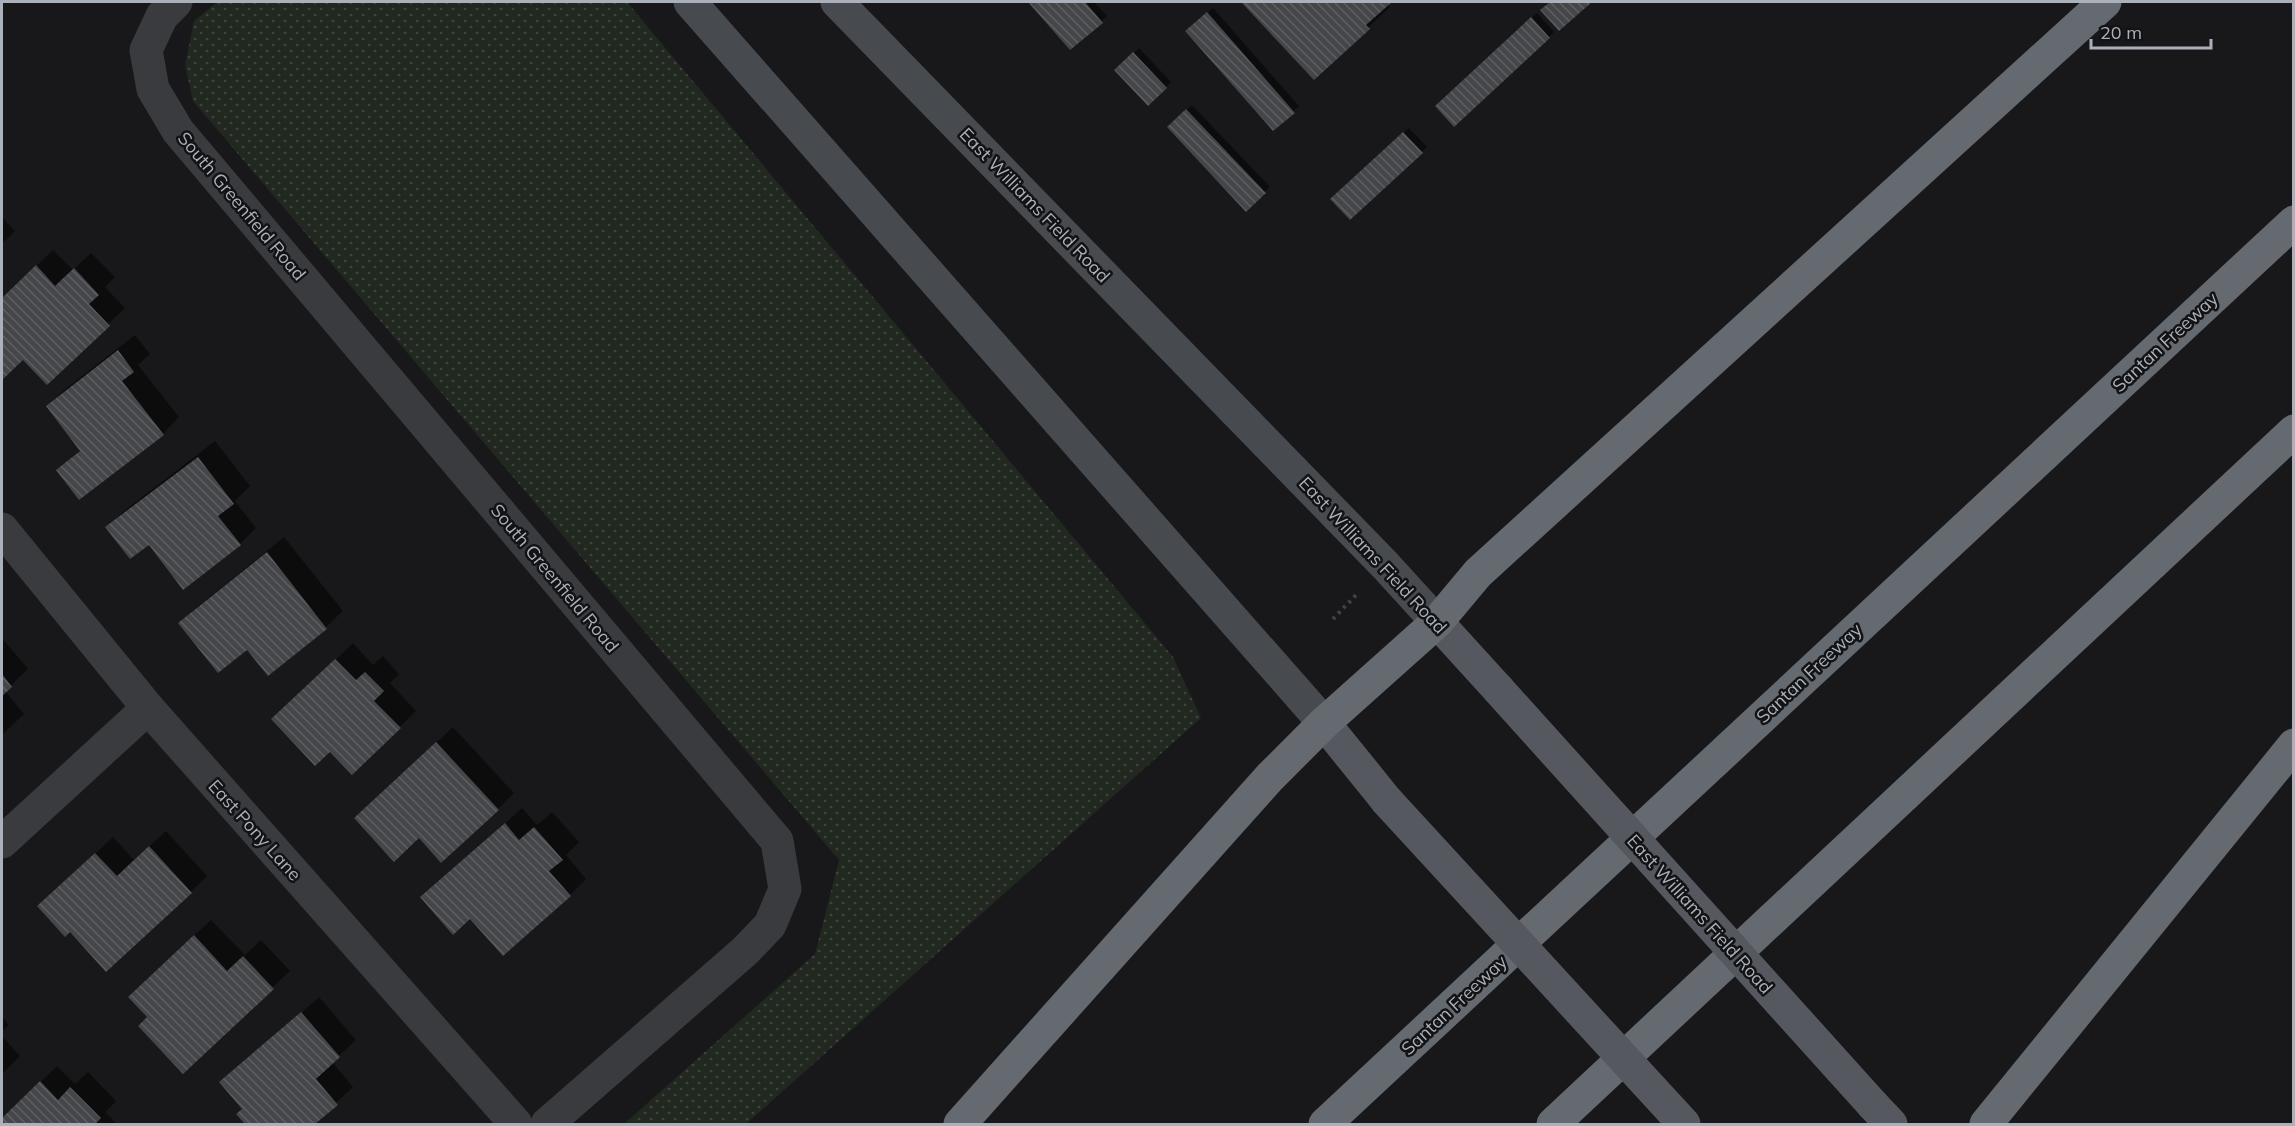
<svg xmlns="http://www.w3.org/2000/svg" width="2295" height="1126" font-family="Mulish,sans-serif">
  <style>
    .grass { fill: url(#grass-dots) }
    .shadow { fill: #0007 }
    .building { fill: url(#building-back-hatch) }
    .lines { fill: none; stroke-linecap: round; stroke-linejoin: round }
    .path { stroke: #3f4246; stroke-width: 4; stroke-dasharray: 3 4.5; stroke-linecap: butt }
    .minor { stroke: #393b3f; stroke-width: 33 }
    .secondary { stroke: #474a4f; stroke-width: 33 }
    .primary { stroke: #55585e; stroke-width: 33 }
    .motorway { stroke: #656970; stroke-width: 33 }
    .primary-bridge { stroke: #55585e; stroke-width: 33 }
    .labels { text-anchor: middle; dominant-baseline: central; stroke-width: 5; stroke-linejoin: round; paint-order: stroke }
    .street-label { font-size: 18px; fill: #aab1ba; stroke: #131315 }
  </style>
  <defs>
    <pattern id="grass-dots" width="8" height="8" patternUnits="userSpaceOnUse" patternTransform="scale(1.5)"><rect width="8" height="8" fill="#202820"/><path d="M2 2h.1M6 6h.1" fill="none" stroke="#3e453e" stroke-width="1.8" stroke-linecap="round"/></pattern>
    <pattern id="building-back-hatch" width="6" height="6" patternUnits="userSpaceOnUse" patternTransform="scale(1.5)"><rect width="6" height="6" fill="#44464a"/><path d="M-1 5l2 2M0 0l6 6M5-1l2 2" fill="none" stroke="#5c5e62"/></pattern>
  </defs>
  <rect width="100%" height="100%" fill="#18181a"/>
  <!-- grass -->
  <polygon class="grass" points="217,2 627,2 1173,657 1201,718 746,1124 624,1124 815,954 839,860 193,101 185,65 194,21"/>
  <!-- shadow -->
  <g class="shadow">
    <polygon points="1030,2 1094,2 1107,16 1071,48"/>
    <polygon points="1244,2 1389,2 1387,4 1390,7 1314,78"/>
    <polygon points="1551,2 1589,2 1559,29 1542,10"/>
    <polygon points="1213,8 1299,106 1273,129 1193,26"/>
    <polygon points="1537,13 1554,32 1454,125 1437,106"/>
    <polygon points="1139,48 1171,82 1148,104 1116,71"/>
    <polygon points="1192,105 1270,187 1246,210 1169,127"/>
    <polygon points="1409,128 1427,147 1350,218 1333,199"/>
    <polygon points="2,217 15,231 2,244"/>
    <polygon points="53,250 73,270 91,253 115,277 105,287 125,308 47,383 23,358 2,378 2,299"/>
    <polygon points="135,335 150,354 138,365 179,417 163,434 58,470 81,449 48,406 64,390"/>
    <polygon points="215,441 250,486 235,501 256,528 240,544 107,527 124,511"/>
    <polygon points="284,537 343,611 326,627 268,674 248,648 180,623 197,607"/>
    <polygon points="2,638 28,669 5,691 24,714 2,735"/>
    <polygon points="353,643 373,665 383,656 399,674 390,683 416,711 400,727 290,703"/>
    <polygon points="453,727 514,793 498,809 420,836 372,802"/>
    <polygon points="522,808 537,825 552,812 579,842 566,855 586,879 570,895 470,917 422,897"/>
    <polygon points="166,831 207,876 191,892 56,890 113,837 134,860"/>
    <polygon points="211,920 245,955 261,940 290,971 183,1072 146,980"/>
    <polygon points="319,997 356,1040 332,1062 353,1087 313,1124 247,1124 238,1114 243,1109 221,1083"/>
    <polygon points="2,1017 9,1025 2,1032"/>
    <polygon points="2,1036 20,1056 2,1074"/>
    <polygon points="57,1066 75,1084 88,1072 116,1101 105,1112 117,1124 2,1124 2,1120"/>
  </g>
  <!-- building -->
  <g class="building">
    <polygon points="1028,2 1085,2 1103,23 1070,50"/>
    <polygon points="1241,2 1392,2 1366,25 1370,29 1314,80"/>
    <polygon points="1550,2 1592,2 1559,31 1540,10"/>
    <polygon points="1207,12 1295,113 1273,131 1185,31"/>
    <polygon points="1531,17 1550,38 1454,127 1435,106"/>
    <polygon points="1133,52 1167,88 1148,106 1114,70"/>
    <polygon points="1186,109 1266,193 1246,212 1167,127"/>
    <polygon points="1403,132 1423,153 1350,220 1330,199"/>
    <polygon points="36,265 55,286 74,268 99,295 89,304 110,326 47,385 23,360 2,380 2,298"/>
    <polygon points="118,350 134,372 122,381 164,435 79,500 56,470 80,451 46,406"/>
    <polygon points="198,457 234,504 218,516 241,545 183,590 149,545 130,559 105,527"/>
    <polygon points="267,552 327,629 268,676 247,650 218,673 178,623"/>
    <polygon points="335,659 356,680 365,672 384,691 374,701 401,728 352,775 330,752 315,766 271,719"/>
    <polygon points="2,674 12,687 2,696"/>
    <polygon points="436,742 499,810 441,863 419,838 394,862 354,818"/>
    <polygon points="505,823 519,840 534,827 563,860 549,871 571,896 503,956 470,919 453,935 420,897"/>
    <polygon points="149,846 192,893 106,972 70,932 65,937 37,906 95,853 117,876"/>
    <polygon points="194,935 227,971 243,956 274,989 183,1074 138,1026 147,1017 128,997"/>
    <polygon points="301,1012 340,1057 316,1079 338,1105 315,1124 245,1124 236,1114 242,1109 219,1082"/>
    <polygon points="40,1081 58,1100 70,1087 101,1118 95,1124 2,1124 2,1118"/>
  </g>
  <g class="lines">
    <!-- path -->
    <polyline class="path" points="1333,619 1356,595"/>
    <!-- minor -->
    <g class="minor">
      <polyline points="176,2 162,16 146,50 153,89 178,131 777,841 785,889 770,925 745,951 547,1124"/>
      <polyline points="2,529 148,708 516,1124"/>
      <polyline points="2,842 148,708"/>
    </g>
    <!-- secondary -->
    <g class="secondary">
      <polyline points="690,2 1324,723"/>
      <polyline points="837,2 1385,565 1437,622"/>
    </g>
    <!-- primary -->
    <g class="primary">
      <polyline points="1437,622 1498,689"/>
      <polyline points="1324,723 1387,801"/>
      <polyline points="1873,1105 1891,1124"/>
    </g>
    <!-- motorway -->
    <g class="motorway">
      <polyline points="960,1124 1270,777 1324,723 1437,622 1478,573 2105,2"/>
      <polyline points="1325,1124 2294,222"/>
      <polyline points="1553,1124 2294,431"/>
      <polyline points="1986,1124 2294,745"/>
    </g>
    <!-- primary-bridge -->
    <g class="primary-bridge">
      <polyline points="1498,689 1873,1105"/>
      <polyline points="1387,801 1684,1124"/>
    </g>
  </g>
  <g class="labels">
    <!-- street labels -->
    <g class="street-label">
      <text transform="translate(1035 205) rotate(46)">East Williams Field Road</text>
      <text transform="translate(242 206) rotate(50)">South Greenfield Road</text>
      <text transform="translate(2165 342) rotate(-43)">Santan Freeway</text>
      <text transform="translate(1373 555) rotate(47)">East Williams Field Road</text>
      <text transform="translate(555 578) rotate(50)">South Greenfield Road</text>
      <text transform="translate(1809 673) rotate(-43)">Santan Freeway</text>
      <text transform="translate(255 830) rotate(48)">East Pony Lane</text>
      <text transform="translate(1700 914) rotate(48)">East Williams Field Road</text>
      <text transform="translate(1454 1005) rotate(-43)">Santan Freeway</text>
    </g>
  </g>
  <!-- border -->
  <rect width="2295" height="1126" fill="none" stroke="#aab1ba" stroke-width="6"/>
  <!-- scale -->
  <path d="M2091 39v9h120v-9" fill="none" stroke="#aab1ba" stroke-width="3"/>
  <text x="2100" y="39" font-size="18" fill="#aab1ba" stroke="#131315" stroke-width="4.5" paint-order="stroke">20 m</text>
</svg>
